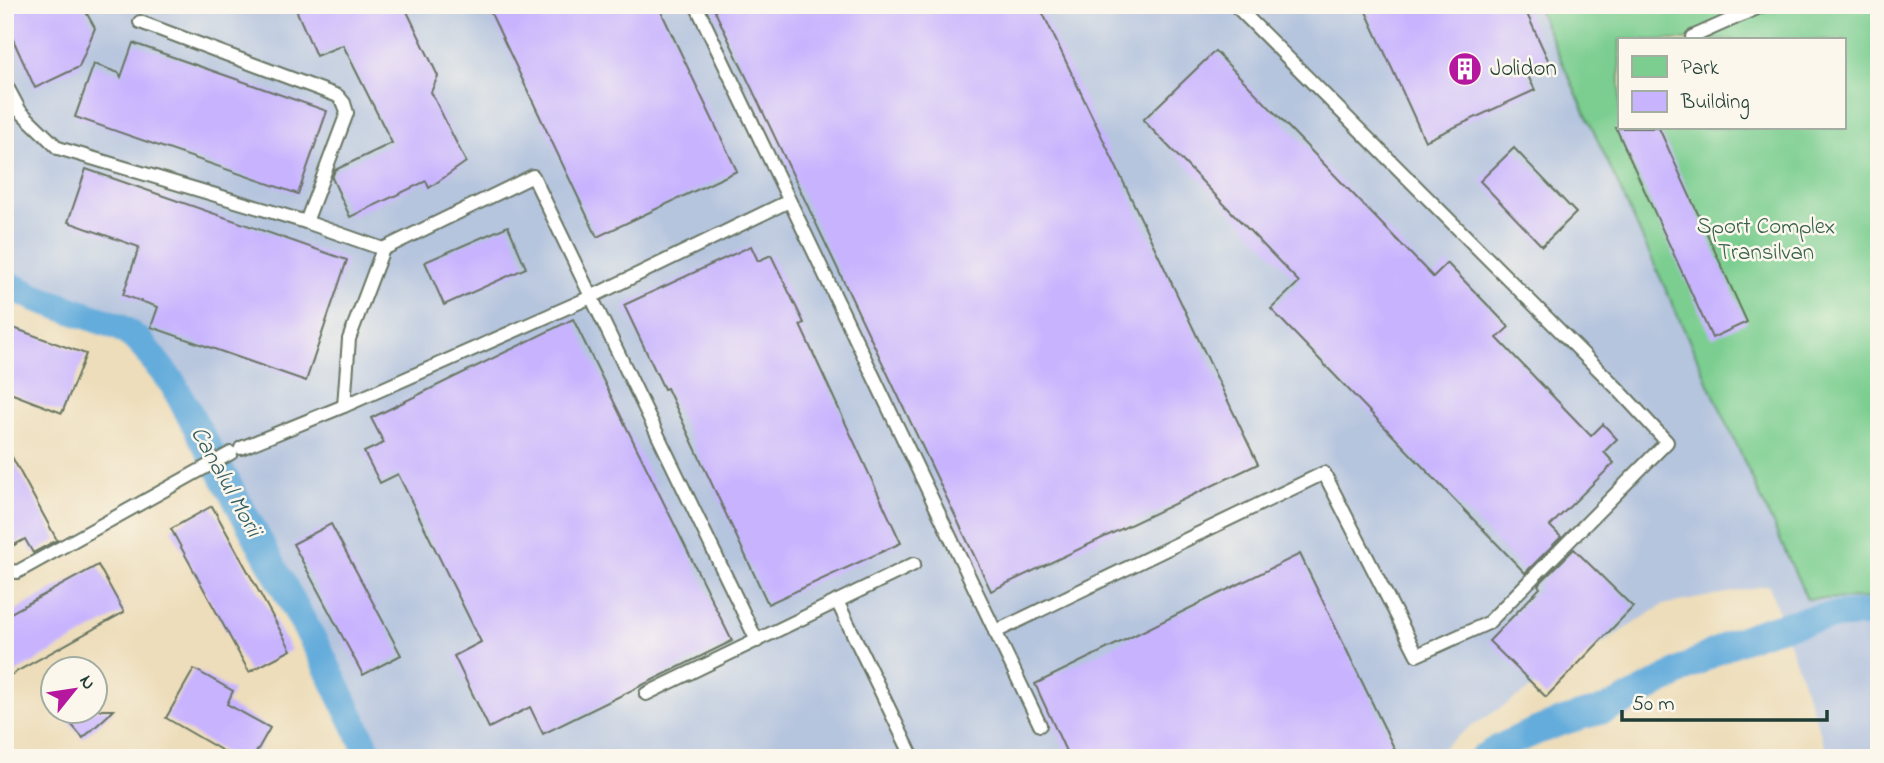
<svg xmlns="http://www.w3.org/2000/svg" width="1884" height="763" font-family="'Indie Flower',sans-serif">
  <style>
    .industrial { fill: #b6c5de; fill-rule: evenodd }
    .green { fill: #7cce90; stroke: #4e8662; stroke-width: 2; fill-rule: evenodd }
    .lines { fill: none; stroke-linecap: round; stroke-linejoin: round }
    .canal { stroke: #64acdb; stroke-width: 28 }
    .building { fill: #c8b4fe }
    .lane-casing { stroke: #677563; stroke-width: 16 }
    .lane { stroke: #fff; stroke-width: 12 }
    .labels { text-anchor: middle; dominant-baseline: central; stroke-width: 5; stroke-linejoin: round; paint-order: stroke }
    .poi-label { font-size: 23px; fill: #1f3d34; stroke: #fbf7ec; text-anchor: start }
    .park-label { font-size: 23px; fill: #36614b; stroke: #fbf7ec }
    .water-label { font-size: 24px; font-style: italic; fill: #345e66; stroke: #fbf7ec }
  </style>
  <rect width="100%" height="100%" fill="#fbf7ec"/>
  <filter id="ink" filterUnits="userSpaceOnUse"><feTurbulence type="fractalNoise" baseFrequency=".0143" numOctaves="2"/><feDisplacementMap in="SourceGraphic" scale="14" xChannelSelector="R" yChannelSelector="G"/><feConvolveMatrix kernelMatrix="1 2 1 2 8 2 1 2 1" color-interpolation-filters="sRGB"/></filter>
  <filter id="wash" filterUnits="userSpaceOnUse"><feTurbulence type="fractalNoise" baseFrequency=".00686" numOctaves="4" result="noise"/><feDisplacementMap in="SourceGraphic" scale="28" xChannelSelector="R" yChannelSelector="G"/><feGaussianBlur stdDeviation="1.57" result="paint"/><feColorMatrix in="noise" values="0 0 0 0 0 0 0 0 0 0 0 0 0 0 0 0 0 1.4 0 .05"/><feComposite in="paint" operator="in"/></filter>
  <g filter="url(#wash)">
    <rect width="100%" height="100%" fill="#edddba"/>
    <!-- industrial -->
    <path class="industrial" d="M5,5H1879V758H1829L1769,585L1663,605L1466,730L1429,758H384L295,583L167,358L129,315L24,281L5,272ZM1620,40H1844V128H1620Z"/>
    <!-- green -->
    <path class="green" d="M1536,5H1879V598L1807,599ZM1620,40H1844V128H1620Z"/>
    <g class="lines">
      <!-- canal -->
      <g class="canal">
        <polyline points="5,283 33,297 120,327 139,341 173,384 321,655 371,758"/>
        <path d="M1482,758C1512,740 1546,726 1580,716C1590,713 1601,712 1611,707C1655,689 1694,660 1738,641C1782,623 1832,613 1879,614"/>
      </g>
    </g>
    <g id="blocks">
      <!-- building -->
      <g class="building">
        <polygon points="5,5 82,5 95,28 79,67 35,88 5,22"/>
        <polygon points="294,5 404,5 438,76 431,92 466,162 429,188 426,181 350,217 332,178 335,170 392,143 343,45 316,56"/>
        <polygon points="487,5 658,5 737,171 597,237"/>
        <polygon points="712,5 1039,5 1258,464 991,591"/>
        <polygon points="1363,5 1523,5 1550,64 1527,74 1535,90 1425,141"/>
        <polygon points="133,43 327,111 298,194 75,117 94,64 119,73 121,77"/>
        <polygon points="1215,51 1433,277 1447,263 1509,327 1497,338 1591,436 1603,424 1617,439 1604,452 1614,463 1550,526 1561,537 1525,573 1271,309 1299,282 1143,120"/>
        <polygon points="1616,128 1659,128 1747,322 1712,338"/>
        <polygon points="1514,148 1576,213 1542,246 1480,181"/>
        <polygon points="86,169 347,260 306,381 151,327 158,307 123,295 139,247 68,222"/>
        <polygon points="508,226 526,268 444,305 425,262"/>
        <polygon points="751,246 758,261 771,255 804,323 800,325 901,543 768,604 667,388 664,389 624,305"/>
        <polygon points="573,319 732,641 543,734 530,707 489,728 454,656 481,642 398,474 380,483 364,452 384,443 371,418"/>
        <polygon points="5,325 86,354 62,413 5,391"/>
        <polygon points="5,444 57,540 33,553 25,539 5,550"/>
        <polygon points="212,506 291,650 249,672 171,529"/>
        <polygon points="331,524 401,655 363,675 293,544"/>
        <polygon points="1574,549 1633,607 1546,697 1489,641 1540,588 1538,585"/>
        <polygon points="1300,554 1399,758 1069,758 1035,684"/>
        <polygon points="98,565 124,612 5,678 5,616"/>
        <polygon points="194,669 233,691 227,704 270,728 253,758 235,758 166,718"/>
        <polygon points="59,710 114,710 83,738"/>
      </g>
    </g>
  </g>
  <g filter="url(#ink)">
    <use href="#blocks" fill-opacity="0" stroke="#677563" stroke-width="2"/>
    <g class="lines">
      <!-- lane casing -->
      <g class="lane-casing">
        <g id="lane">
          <polyline points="696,5 1040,725"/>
          <polyline points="140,22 338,96 344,103 347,113 306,222"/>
          <polyline points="1692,37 1764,5"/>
          <polyline points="5,83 20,111 58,148 306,222 383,249 349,339 344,406"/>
          <polyline points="383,249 533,176 757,641"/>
          <polyline points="241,448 344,406 591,297 789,201"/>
          <polyline points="5,569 17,572 231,453"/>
          <polyline points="837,601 913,758"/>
          <polyline points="995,632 1324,473 1417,655 1488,623 1667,442 1617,388 1235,5"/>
          <polyline points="646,694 914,564"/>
        </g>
      </g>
      <!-- lane -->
      <use href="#lane" class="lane"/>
    </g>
  </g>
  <!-- icons -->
  <defs>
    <g id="building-disc" transform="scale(1.75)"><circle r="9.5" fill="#b5179e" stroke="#fbf7ec"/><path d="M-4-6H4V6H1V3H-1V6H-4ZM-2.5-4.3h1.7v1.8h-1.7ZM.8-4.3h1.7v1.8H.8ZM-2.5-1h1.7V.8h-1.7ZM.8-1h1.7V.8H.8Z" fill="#fff"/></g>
  </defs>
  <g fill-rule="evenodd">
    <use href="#building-disc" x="1465" y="69"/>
  </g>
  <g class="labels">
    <!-- poi labels -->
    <g class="poi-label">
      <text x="1490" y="69">Jolidon</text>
    </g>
    <!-- park labels -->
    <g class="park-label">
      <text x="1766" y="227">Sport Complex<tspan x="1766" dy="26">Transilvan</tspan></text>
    </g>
    <!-- water labels -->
    <g class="water-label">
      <text transform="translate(225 482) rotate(61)">Canalul Morii</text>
    </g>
  </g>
  <!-- margin -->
  <rect width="1884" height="763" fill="none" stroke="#fbf7ec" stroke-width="28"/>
  <!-- legend -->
  <rect x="1618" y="38" width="228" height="91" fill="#fbf7ec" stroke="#a3ada2" stroke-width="2"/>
  <rect x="1632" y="56" width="35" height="21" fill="#7cce90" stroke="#a3ada2" stroke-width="2"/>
  <text x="1681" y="74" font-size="21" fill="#1f3d34">Park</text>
  <rect x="1632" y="91" width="35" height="21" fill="#c8b4fe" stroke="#a3ada2" stroke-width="2"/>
  <text x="1681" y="108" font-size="21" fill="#1f3d34">Building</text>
  <!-- north arrow -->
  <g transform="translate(74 690) rotate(60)"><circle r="33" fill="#fbf7ec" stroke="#a3ada2" stroke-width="2"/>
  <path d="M0-5L12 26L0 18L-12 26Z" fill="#b5179e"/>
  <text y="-10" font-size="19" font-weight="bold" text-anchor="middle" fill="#1f3d34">N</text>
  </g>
  <!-- scale -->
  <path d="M1622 710v10h205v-10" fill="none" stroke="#1f3d34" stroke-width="3.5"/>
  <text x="1632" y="710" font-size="21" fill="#1f3d34" stroke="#fbf7ec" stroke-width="5" paint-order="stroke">50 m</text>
</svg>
